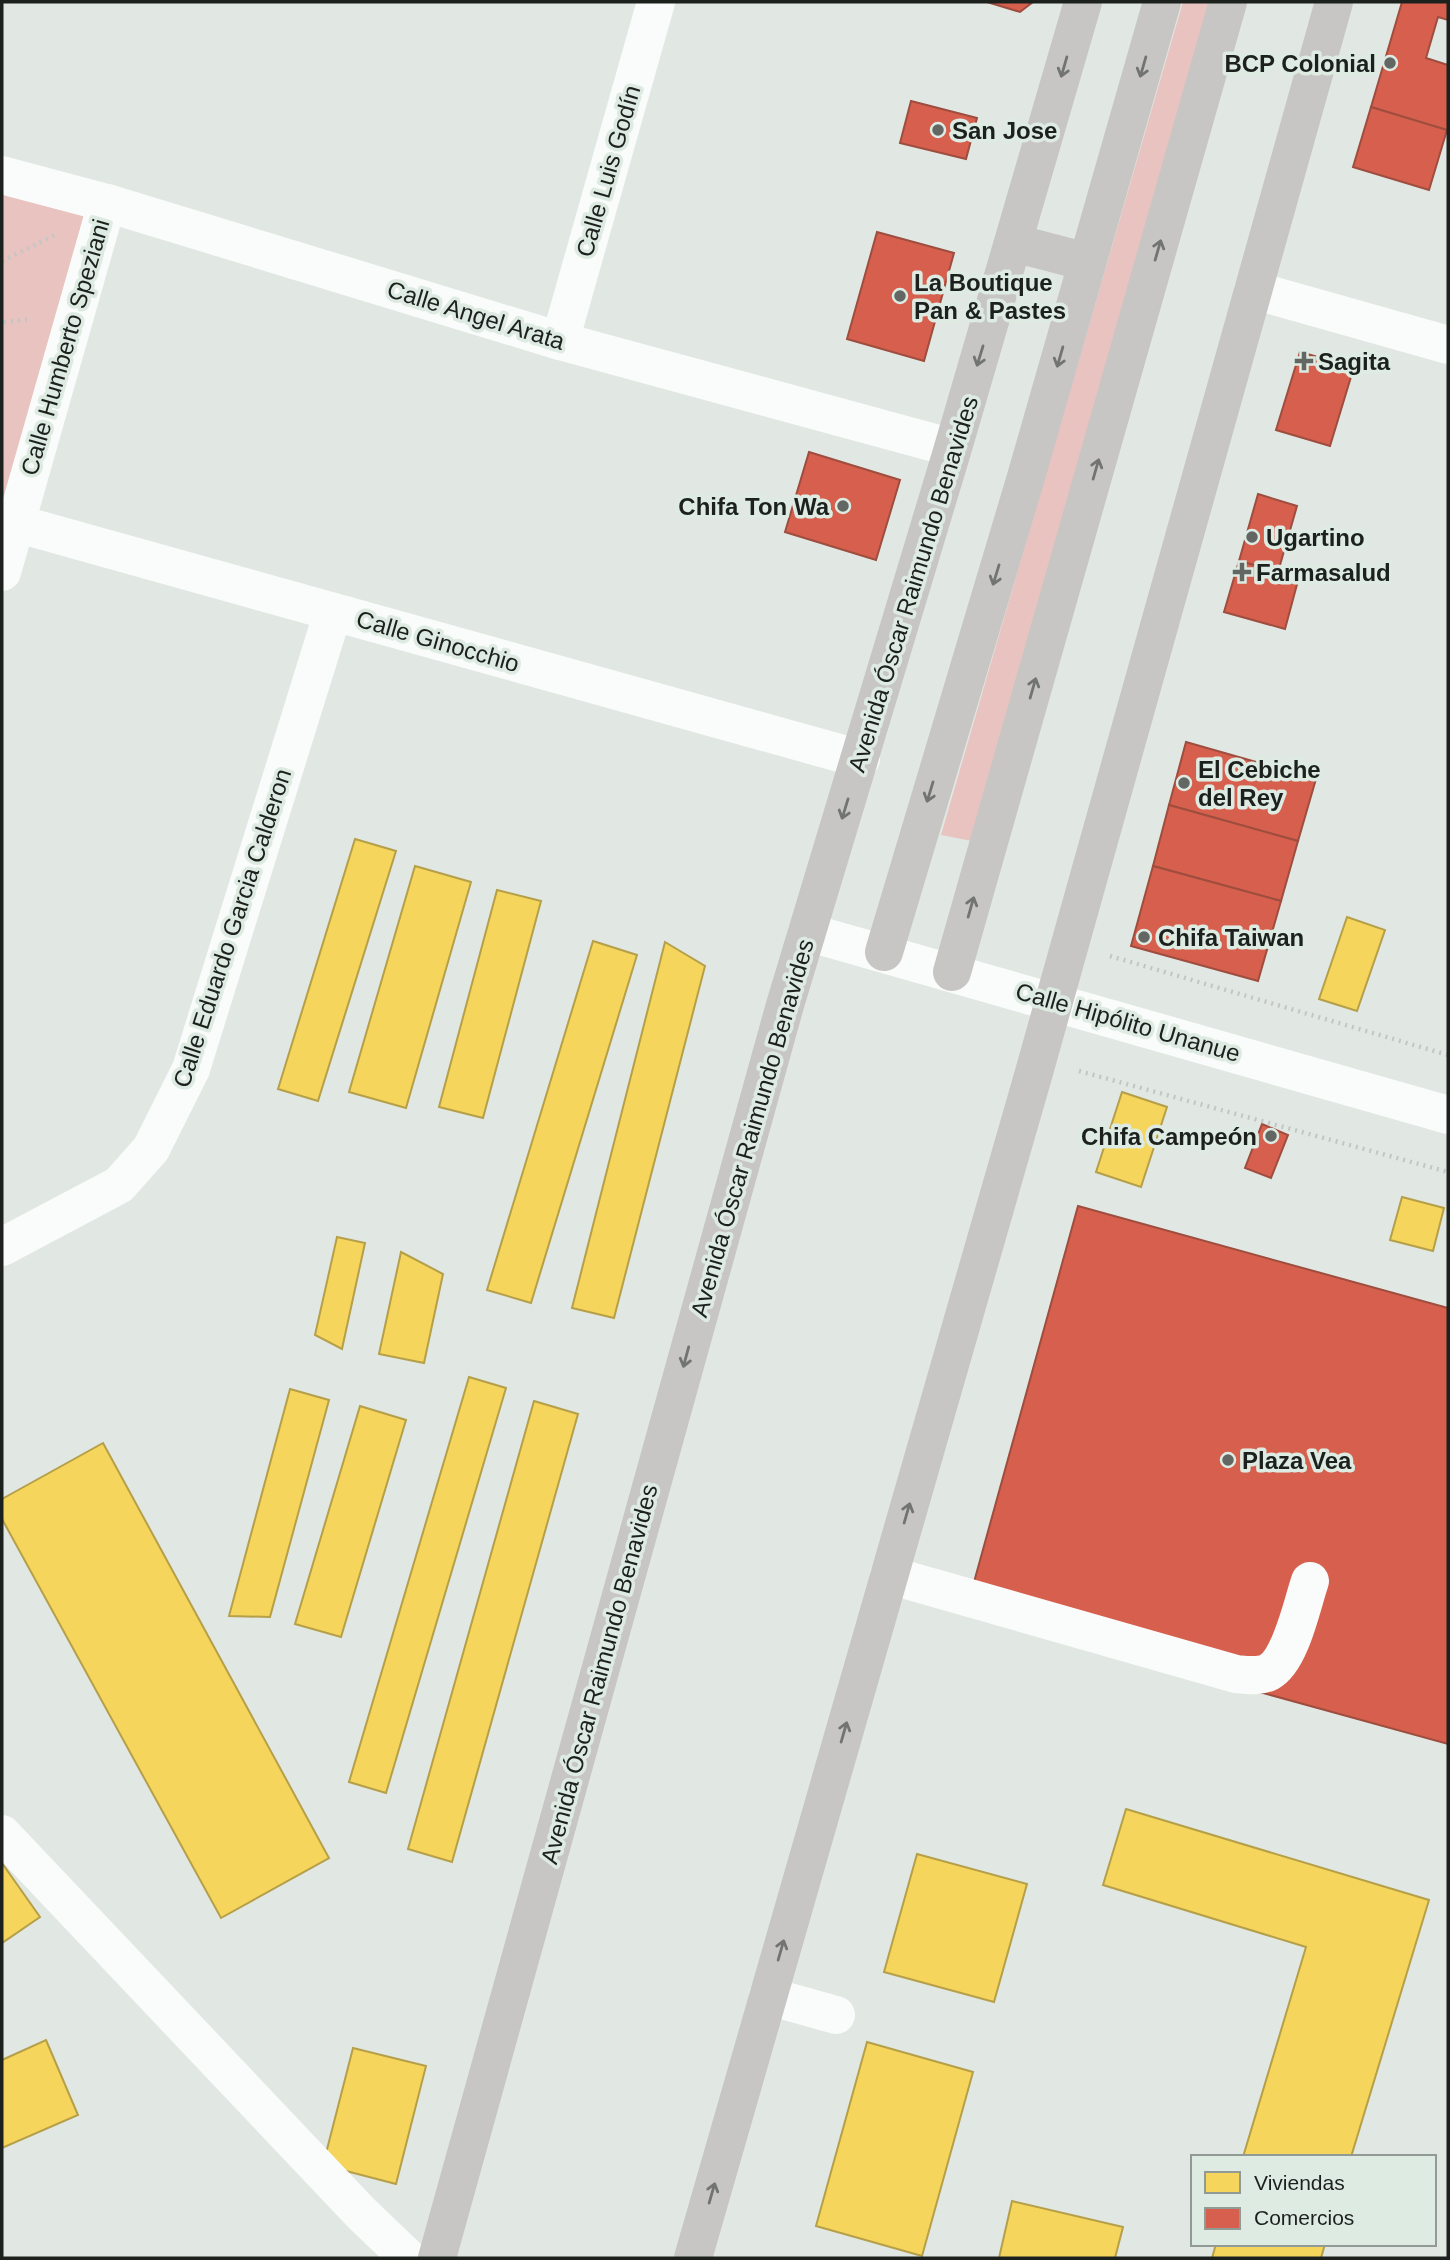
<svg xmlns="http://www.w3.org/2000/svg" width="1450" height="2260" font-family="Helvetica,sans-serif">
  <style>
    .green { fill: #e8c3bf }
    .homes { fill: #f6d55c; stroke: #b59f49; stroke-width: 2 }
    .shops { fill: #d6604d; stroke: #9e4d3f; stroke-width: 2 }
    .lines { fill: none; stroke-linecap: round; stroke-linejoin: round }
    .path { stroke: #c3c6c4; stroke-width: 4.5; stroke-dasharray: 2 5; stroke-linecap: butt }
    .minor { stroke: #fafcfb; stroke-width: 38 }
    .major { stroke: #c7c6c4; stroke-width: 38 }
    .oneway { stroke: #727471 }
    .poi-dot { fill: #626763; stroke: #deebe2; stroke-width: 2.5 }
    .labels { text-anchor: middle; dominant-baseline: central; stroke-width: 7; stroke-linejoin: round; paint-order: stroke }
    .poi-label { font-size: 24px; font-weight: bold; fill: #1d211e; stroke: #deebe2; text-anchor: start }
    .street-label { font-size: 24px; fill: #1d211e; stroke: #deebe2 }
  </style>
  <rect width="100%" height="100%" fill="#e1e8e3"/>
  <!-- green -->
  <g class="green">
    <polygon points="1183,2 1214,2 972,841 941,835"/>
    <polygon points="2,194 84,216 2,530"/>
  </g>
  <!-- homes -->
  <g class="homes">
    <polygon points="355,839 396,851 318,1101 278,1089"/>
    <polygon points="415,866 471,882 406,1108 349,1092"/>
    <polygon points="497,890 541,901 483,1118 439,1107"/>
    <polygon points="1347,917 1385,930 1357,1011 1319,999"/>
    <polygon points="593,941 637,955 531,1303 487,1290"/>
    <polygon points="665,942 705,966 614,1318 572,1308"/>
    <polygon points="1122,1092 1167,1107 1141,1187 1096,1172"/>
    <polygon points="1402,1197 1444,1208 1433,1251 1390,1240"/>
    <polygon points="337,1237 365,1243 342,1349 315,1335"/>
    <polygon points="401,1252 443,1274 424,1363 379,1354"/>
    <polygon points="469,1377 506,1388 386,1793 349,1782"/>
    <polygon points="290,1389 329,1400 270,1617 229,1616"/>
    <polygon points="534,1401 578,1414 452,1862 408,1849"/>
    <polygon points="360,1406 406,1420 341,1637 295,1624"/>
    <polygon points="103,1443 329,1858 221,1918 2,1519 2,1499"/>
    <polygon points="1126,1809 1429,1900 1351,2157 1243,2157 1306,1947 1103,1885"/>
    <polygon points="917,1854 1027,1884 994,2002 884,1972"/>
    <polygon points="2,1863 40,1917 2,1943"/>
    <polygon points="46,2040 78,2115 2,2148 2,2060"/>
    <polygon points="867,2042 973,2072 922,2256 816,2226"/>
    <polygon points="353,2048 426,2066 396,2184 323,2165"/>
    <polygon points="1012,2201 1123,2227 1115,2258 999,2258"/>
    <polygon points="1216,2244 1325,2244 1321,2258 1212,2258"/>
  </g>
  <!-- shops -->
  <g class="shops">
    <polygon points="987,2 1033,2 1020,12"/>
    <polygon points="1402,2 1448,2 1448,20 1438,17 1426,58 1448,65 1448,131 1371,107"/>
    <polygon points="911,101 977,118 966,159 900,143"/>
    <polygon points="1371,107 1447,130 1429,190 1353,167"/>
    <polygon points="877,232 954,253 924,361 847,339"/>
    <polygon points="1300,352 1354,367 1330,446 1276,430"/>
    <polygon points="809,452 900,480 876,560 785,532"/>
    <polygon points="1258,494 1297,506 1278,572 1239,561"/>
    <polygon points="1239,561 1299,577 1285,629 1224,612"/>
    <polygon points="1186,742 1316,779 1298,841 1169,805"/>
    <polygon points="1169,805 1298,841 1281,901 1153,866"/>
    <polygon points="1153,866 1281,901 1258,981 1131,946"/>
    <polygon points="1262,1124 1288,1135 1271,1178 1245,1168"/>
    <polygon points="1078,1206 1448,1308 1448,1744 966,1611"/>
  </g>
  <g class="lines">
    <!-- path -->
    <g class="path">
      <polyline points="2,261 55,235"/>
      <polyline points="4,322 31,319"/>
      <polyline points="1110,956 1448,1055"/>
      <polyline points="1079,1071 1448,1172"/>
    </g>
    <!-- minor -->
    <g class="minor">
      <polyline points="2,175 107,203 560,341 953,448"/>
      <polyline points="1253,290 1448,345"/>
      <polyline points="560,341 656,2"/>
      <polyline points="15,523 861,759"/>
      <polyline points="2,572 107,203"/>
      <polyline points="807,932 1448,1115"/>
      <polyline points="2,1247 119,1185 151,1149 191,1069 333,612"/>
      <path d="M889,1575L1236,1674C1247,1675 1259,1677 1269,1672C1291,1660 1302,1604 1310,1581"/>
      <polyline points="2,1834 361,2213 408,2258"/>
      <polyline points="768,1996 836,2015"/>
    </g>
    <!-- major -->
    <g class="major">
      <polyline points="1014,243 1087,262"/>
      <polyline points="884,952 1026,477 1162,2"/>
      <polyline points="952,972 1228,2"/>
      <polyline points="437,2258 785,1005 953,448 1083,2"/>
      <polyline points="693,2258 1033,1076 1334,2"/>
    </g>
  </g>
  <!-- one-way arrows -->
  <defs><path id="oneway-shaft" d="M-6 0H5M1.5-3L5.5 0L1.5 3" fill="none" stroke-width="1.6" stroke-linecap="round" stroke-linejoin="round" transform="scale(1.75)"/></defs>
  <g class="oneway">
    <use href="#oneway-shaft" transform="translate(1064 67) rotate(106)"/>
    <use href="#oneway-shaft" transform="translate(1143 67) rotate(106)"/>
    <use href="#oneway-shaft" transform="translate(1158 250) rotate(-74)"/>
    <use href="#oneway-shaft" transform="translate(980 356) rotate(107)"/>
    <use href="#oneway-shaft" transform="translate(1060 357) rotate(106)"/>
    <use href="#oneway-shaft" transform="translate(1096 469) rotate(-74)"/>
    <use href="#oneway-shaft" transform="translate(996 575) rotate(107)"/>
    <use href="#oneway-shaft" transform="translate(1033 688) rotate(-74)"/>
    <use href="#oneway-shaft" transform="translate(930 792) rotate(107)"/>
    <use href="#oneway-shaft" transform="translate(845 809) rotate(107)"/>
    <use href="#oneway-shaft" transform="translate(971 907) rotate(-74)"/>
    <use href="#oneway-shaft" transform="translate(686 1357) rotate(105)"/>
    <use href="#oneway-shaft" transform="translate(907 1513) rotate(-74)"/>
    <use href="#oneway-shaft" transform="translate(844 1732) rotate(-74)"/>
    <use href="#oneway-shaft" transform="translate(781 1950) rotate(-74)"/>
    <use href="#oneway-shaft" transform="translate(712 2193) rotate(-74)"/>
  </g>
  <!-- markers -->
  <g class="poi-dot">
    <circle cx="1390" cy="63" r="7"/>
    <circle cx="938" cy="130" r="7"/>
    <circle cx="900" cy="296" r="7"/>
    <path d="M1300.5 350.5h7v7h7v7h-7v7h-7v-7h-7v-7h7z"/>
    <circle cx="843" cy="506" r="7"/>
    <circle cx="1252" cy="537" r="7"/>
    <path d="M1238.5 561.5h7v7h7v7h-7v7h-7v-7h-7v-7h7z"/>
    <circle cx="1184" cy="783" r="7"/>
    <circle cx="1144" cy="937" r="7"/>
    <circle cx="1271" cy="1136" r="7"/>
    <circle cx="1228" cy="1460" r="7"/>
  </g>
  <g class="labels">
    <!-- poi labels -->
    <g class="poi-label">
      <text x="1376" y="63" text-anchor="end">BCP Colonial</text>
      <text x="952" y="130">San Jose</text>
      <text x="914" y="282">La Boutique<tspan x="914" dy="28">Pan &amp; Pastes</tspan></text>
      <text x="1318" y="361">Sagita</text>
      <text x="829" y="506" text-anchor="end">Chifa Ton Wa</text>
      <text x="1266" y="537">Ugartino</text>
      <text x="1256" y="572">Farmasalud</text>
      <text x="1198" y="769">El Cebiche<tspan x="1198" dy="28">del Rey</tspan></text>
      <text x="1158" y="937">Chifa Taiwan</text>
      <text x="1257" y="1136" text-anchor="end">Chifa Campeón</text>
      <text x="1242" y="1460">Plaza Vea</text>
    </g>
    <!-- street labels -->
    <g class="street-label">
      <text transform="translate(608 171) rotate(-74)">Calle Luis Godín</text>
      <text transform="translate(476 315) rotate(17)">Calle Angel Arata</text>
      <text transform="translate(65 347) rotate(-74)">Calle Humberto Speziani</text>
      <text transform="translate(913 584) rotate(-73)">Avenida Óscar Raimundo Benavides</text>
      <text transform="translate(438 641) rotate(16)">Calle Ginocchio</text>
      <text transform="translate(232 928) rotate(-72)">Calle Eduardo Garcia Calderon</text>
      <text transform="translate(1128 1022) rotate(16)">Calle Hipólito Unanue</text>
      <text transform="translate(752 1128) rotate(-74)">Avenida Óscar Raimundo Benavides</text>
      <text transform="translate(599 1674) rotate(-75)">Avenida Óscar Raimundo Benavides</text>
    </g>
  </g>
  <!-- border -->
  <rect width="1450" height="2260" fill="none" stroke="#1d211e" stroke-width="7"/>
  <!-- legend -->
  <rect x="1191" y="2155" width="245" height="91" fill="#deebe2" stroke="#919a94" stroke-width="2"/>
  <rect x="1205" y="2172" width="35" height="21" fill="#f6d55c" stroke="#919a94" stroke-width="2"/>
  <text x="1254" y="2190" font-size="21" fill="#1d211e">Viviendas</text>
  <rect x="1205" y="2208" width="35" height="21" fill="#d6604d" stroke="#919a94" stroke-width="2"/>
  <text x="1254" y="2225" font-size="21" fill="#1d211e">Comercios</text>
</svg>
